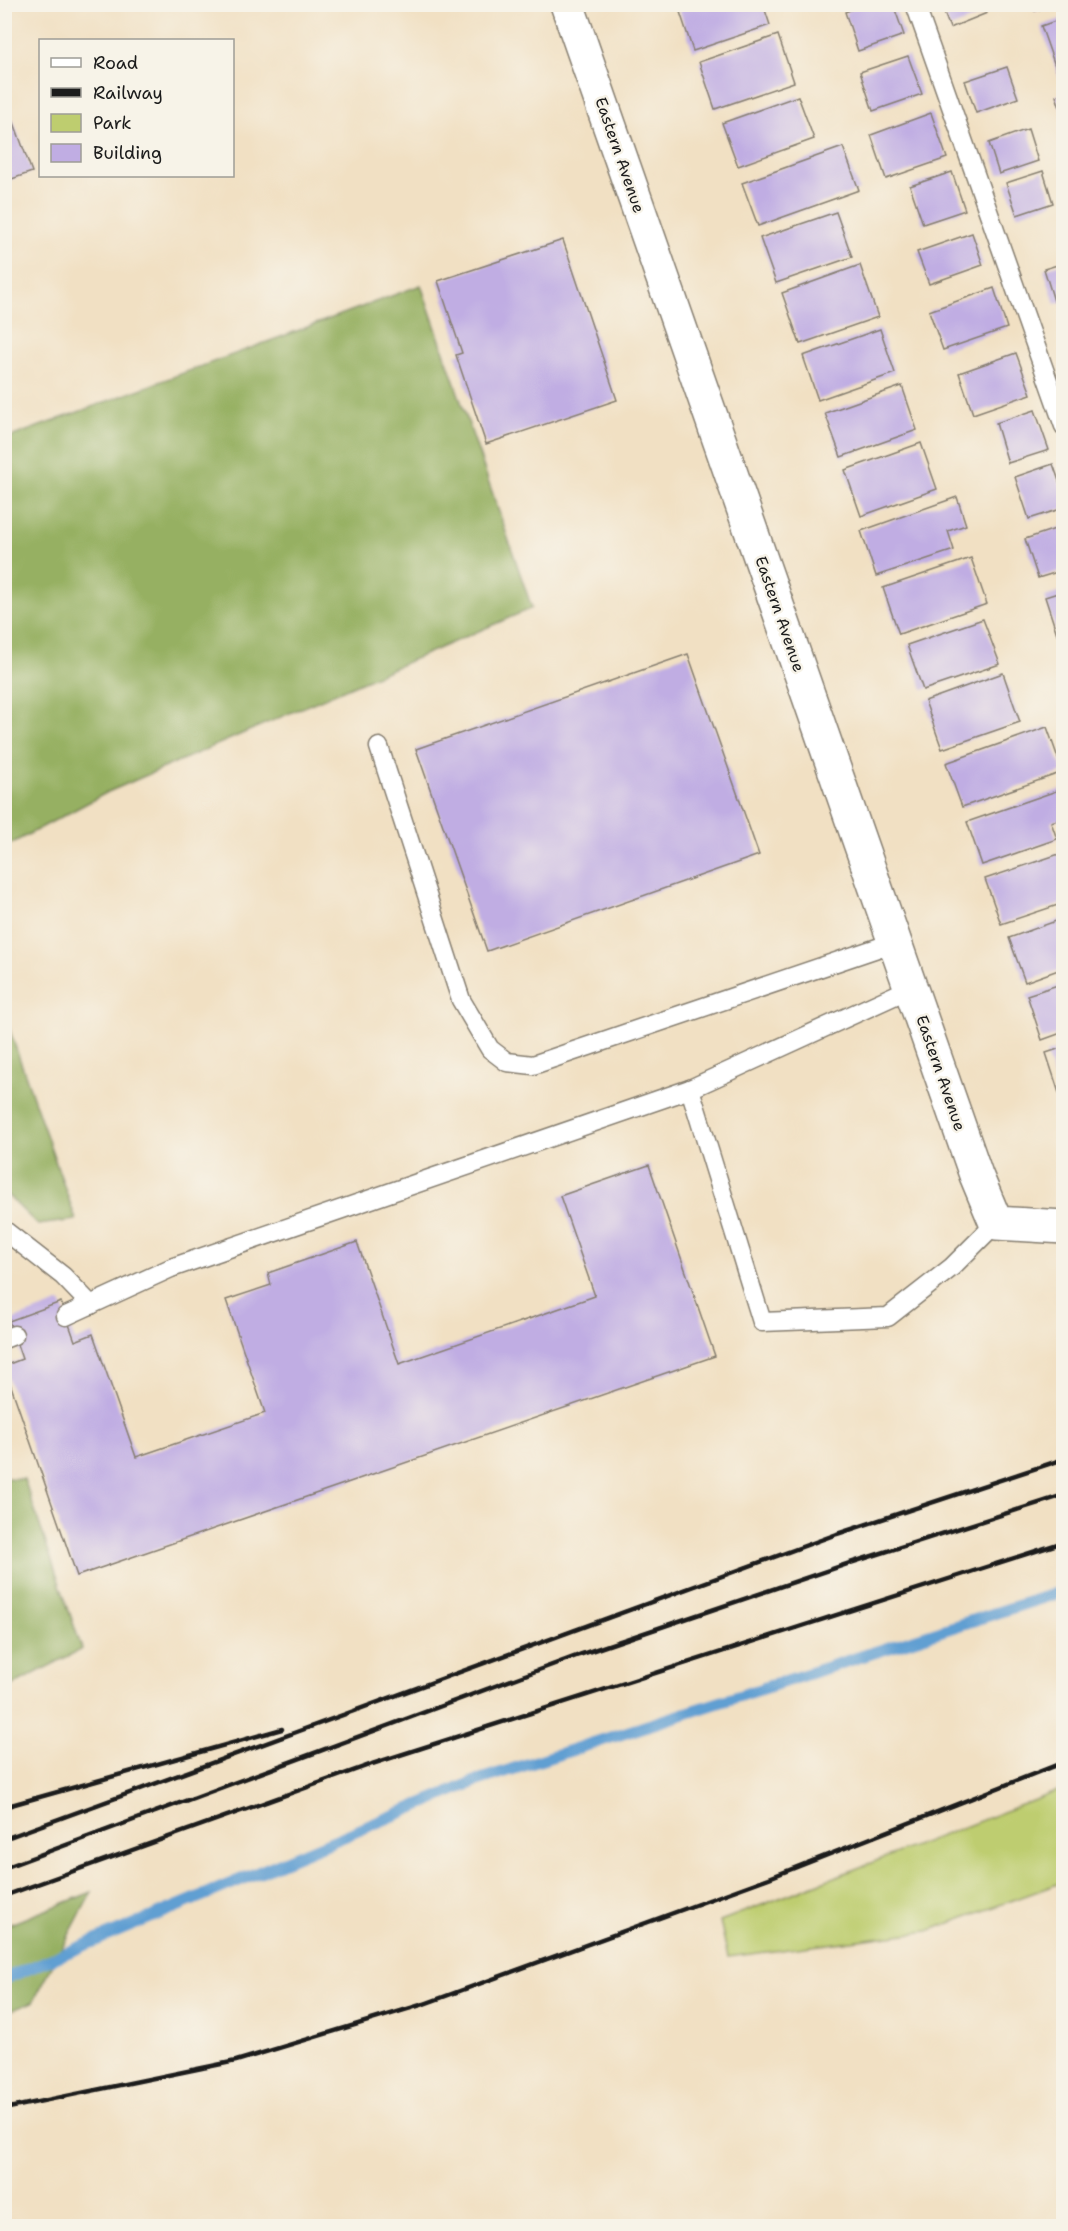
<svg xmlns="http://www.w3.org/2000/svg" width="1068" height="2231" font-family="'Shantell Sans',sans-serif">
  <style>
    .green { fill: #becd6f; stroke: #6d7446; stroke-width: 1.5 }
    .forest { fill: #96b062; stroke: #59663f; stroke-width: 1.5 }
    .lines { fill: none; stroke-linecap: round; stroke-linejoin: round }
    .stream { stroke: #619fd2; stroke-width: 12 }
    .building { fill: #c0ade3 }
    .service-casing { stroke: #867e70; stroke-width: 21 }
    .minor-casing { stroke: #867e70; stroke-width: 36 }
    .service { stroke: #fff; stroke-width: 18 }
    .minor { stroke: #fff; stroke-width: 33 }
    .rail { stroke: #1c1c1c; stroke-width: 4.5 }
    .labels { text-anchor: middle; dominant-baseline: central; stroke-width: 5; stroke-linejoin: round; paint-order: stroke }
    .street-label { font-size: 16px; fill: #1c1c1c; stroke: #f7f3e8 }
  </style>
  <rect width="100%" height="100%" fill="#f7f3e8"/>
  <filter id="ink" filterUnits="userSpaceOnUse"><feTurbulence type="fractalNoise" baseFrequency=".0167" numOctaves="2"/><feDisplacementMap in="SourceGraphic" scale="12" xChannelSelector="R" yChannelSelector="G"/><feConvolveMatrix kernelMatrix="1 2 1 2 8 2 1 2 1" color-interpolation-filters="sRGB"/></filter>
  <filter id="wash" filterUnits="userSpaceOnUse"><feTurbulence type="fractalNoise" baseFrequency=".008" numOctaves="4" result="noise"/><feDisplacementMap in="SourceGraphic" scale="24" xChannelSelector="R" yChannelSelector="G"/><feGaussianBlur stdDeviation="1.35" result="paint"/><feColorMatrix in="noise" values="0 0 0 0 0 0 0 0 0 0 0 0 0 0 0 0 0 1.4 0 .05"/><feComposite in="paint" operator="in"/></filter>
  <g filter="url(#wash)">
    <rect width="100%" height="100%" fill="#f1e0c3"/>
    <!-- green -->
    <polygon class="green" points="1063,1789 1063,1882 928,1931 728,1957 720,1921"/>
    <!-- forest -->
    <g class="forest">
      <polygon points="421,285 532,608 108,792 5,847 5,439"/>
      <polygon points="5,1017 76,1220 38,1225 5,1193"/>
      <polygon points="5,1478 24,1479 82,1649 5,1689"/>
      <polygon points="92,1892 33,2002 5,2013 5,1926"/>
    </g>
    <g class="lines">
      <!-- stream -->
      <polyline class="stream" points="4,1979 476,1781 1064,1591"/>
    </g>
    <g id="blocks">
      <!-- building -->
      <g class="building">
        <polygon points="682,4 763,4 770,25 693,51 678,6"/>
        <polygon points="865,4 893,4 904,35 858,51 845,12"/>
        <polygon points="1033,4 1052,4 1053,5 1035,11"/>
        <polygon points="941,5 984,5 987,13 950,28"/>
        <polygon points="1064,18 1064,78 1060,80 1041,26"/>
        <polygon points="778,35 794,82 715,109 699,62"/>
        <polygon points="908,56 922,94 873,111 860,72"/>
        <polygon points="1007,67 1018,98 976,113 965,81"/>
        <polygon points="1064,93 1064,116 1063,116 1056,96"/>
        <polygon points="798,96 814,139 738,166 722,123"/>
        <polygon points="931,113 947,158 886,179 871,135"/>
        <polygon points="13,120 32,172 6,181 4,123"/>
        <polygon points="1028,129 1038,161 999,174 989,143"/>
        <polygon points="843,147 859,190 758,226 742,183"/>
        <polygon points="1043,171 1053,203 1017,215 1006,183"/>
        <polygon points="952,172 965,210 923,224 910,186"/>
        <polygon points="836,212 852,257 776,283 760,238"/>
        <polygon points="972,233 983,265 929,284 917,252"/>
        <polygon points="563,240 617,400 486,444 456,355 462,353 438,281"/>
        <polygon points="1064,263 1064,301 1055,304 1044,269"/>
        <polygon points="860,265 878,317 800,344 782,293"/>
        <polygon points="994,288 1007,328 943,350 929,311"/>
        <polygon points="880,329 895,373 818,400 803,356"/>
        <polygon points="1016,353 1031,394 973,414 959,373"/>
        <polygon points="902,386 917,430 841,457 825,413"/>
        <polygon points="1035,410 1049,450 1008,463 996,423"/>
        <polygon points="921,443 937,489 861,516 845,470"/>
        <polygon points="1053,464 1064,495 1064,508 1029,519 1015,477"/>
        <polygon points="957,497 966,525 948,531 954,550 876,576 861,531"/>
        <polygon points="1064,526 1064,570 1038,578 1025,539"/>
        <polygon points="971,558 987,604 899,634 883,588"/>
        <polygon points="1064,591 1064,631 1057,634 1045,597"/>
        <polygon points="983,619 1000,664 923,690 907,645"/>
        <polygon points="688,654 759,855 487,951 416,749"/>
        <polygon points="1003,673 1020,722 942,749 925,701"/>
        <polygon points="1047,727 1063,772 962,807 946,763"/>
        <polygon points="1062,789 1064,818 1051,822 1057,839 982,865 967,822"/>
        <polygon points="1062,853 1064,903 1001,924 985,879"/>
        <polygon points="1064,918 1064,968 1025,982 1009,938"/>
        <polygon points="1064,983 1064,1032 1042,1040 1027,995"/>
        <polygon points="1064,1047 1064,1098 1061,1099 1046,1053"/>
        <polygon points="649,1165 715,1356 77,1576 4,1366 22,1359 9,1321 61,1302 75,1341 93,1334 136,1457 265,1413 226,1300 271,1285 268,1273 357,1242 399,1364 595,1296 560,1196"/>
      </g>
    </g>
  </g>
  <g filter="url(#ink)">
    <use href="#blocks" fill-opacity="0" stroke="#867e70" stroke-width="1.5"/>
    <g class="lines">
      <!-- service casing -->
      <g class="service-casing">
        <g id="service">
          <polyline points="915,4 1064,426"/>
          <polyline points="379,747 461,1000 490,1049 507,1062 533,1065 895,942"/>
          <polyline points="911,988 690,1089 762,1322 888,1317 952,1267 996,1223"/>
          <polyline points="4,1230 63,1276 91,1305"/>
          <polyline points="66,1316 171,1268 690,1089"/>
          <polyline points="4,1339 14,1335"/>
        </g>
      </g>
      <!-- minor casing -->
      <g class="minor-casing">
        <polyline id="minor" points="567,4 976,1175 996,1223 1064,1227"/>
      </g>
      <!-- service -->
      <use href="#service" class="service"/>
      <!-- minor -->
      <use href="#minor" class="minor"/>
      <!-- rail -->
      <g class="rail">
        <polyline points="4,1807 282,1729"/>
        <polyline points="4,1839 837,1534 1064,1459"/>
        <polyline points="4,1868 579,1655 847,1564 1064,1495"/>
        <polyline points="4,1896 372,1764 1064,1542"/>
        <polyline points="4,2109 236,2061 424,2004 769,1878 1064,1762"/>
      </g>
    </g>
  </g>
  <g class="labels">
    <!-- street labels -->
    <g class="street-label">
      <text transform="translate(620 155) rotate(71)">Eastern Avenue</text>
      <text transform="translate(780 614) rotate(71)">Eastern Avenue</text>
      <text transform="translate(941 1073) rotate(71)">Eastern Avenue</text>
    </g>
  </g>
  <!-- margin -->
  <rect width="1068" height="2231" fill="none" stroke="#f7f3e8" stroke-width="24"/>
  <!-- legend -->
  <rect x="39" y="39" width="195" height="138" fill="#f7f3e8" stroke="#9f9d96" stroke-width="1.5"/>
  <rect x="51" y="58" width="30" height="9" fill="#ffffff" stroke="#9f9d96" stroke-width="1.5"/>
  <text x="93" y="69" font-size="18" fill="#1c1c1c">Road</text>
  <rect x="51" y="88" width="30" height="9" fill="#1c1c1c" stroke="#9f9d96" stroke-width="1.5"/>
  <text x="93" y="99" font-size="18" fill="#1c1c1c">Railway</text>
  <rect x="51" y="114" width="30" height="18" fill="#becd6f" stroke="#9f9d96" stroke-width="1.5"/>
  <text x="93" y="129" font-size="18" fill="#1c1c1c">Park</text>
  <rect x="51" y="144" width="30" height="18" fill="#c0ade3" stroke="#9f9d96" stroke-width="1.5"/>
  <text x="93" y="159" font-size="18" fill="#1c1c1c">Building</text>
</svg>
